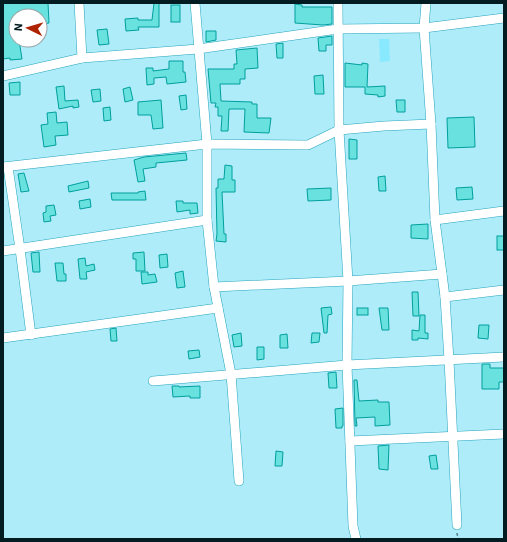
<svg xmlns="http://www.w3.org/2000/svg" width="507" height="542" font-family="'IBM Plex Sans',sans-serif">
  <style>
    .built { fill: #89e9fe }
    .building { fill: #69e2df; stroke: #009f9d }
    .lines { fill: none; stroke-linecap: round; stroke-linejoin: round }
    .street-casing { stroke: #24a5bc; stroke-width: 10 }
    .path { stroke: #547f89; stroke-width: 1.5; stroke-dasharray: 3 2; stroke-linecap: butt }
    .street { stroke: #fff; stroke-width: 9 }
  </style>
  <rect width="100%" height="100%" fill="#aeecfa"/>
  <!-- built -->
  <polygon class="built" points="379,39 389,39 390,61 380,62"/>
  <!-- building -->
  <g class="building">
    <polygon points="3,3 48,3 49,23 43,24 42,15 16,16 16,40 19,40 22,59 10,60 10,58 3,59"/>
    <polygon points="154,3 159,3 159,27 138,27 139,30 126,31 125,19 138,18 138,20 152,20"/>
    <polygon points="295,4 302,5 302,7 332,7 332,24 323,25 295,23"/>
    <rect x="171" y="5" width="9" height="17"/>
    <polygon points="107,29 109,44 99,45 97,30"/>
    <polygon points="206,31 216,31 216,40 206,42"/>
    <polygon points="332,36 332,45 326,45 326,51 319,51 318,38"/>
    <polygon points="283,43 283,58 277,58 276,44"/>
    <polygon points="257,48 258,68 245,69 245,79 240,79 240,84 220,84 221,101 252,102 252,104 257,104 257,118 271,118 269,133 244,132 245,109 229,109 228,131 221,131 222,116 218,116 218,107 215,107 216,103 211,103 208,69 234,69 234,64 237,64 236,50"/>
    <polygon points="169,61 183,61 183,72 185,72 186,82 167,84 166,77 154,78 154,84 147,85 146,68 153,68 153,71 169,69"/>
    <polygon points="345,63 362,65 362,63 368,64 367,87 385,86 385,96 378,97 378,95 365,94 365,87 345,87"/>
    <polygon points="323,75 324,94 315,94 314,76"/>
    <polygon points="20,82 20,95 10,95 9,83"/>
    <polygon points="64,86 65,101 78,100 79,107 73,108 73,106 59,109 56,87"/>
    <polygon points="130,87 133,100 125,102 123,89"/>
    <polygon points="100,89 101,101 93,102 91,90"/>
    <polygon points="186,95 187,109 181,110 179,96"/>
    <polygon points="161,100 163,128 153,129 151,115 138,115 138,102"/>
    <polygon points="396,100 405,100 405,112 397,112"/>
    <polygon points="110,107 111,120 104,121 103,108"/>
    <polygon points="56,112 57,123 67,122 68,135 55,136 56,145 44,147 41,125 48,124 47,113"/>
    <polygon points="474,117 475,147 448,148 447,118"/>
    <polygon points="349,139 357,140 357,159 349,159"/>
    <polygon points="186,153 187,160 156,163 156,167 143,169 145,181 138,182 134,160 144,157"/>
    <polygon points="225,165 232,166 232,180 235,180 235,192 222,192 224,234 226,234 226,242 216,241 217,234 216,188 218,188 218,179 224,179"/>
    <polygon points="24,173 29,191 21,192 18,174"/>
    <polygon points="385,176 386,191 379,191 378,177"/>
    <polygon points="88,181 89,188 69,192 68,186"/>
    <polygon points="472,187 473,199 457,200 456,188"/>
    <polygon points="331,188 331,200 308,201 307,189"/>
    <polygon points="145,191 146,200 112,200 111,193 138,193 138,192"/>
    <polygon points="90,199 91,207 80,209 79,201"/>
    <polygon points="176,201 183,201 183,203 197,203 198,213 190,214 190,210 177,212"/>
    <polygon points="54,205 56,215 50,216 51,221 44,222 43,213 46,212 46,206"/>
    <polygon points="428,224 428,239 411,238 411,225"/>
    <rect x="497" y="236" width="7" height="14"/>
    <polygon points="39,252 40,272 33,272 31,253"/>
    <polygon points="144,252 145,271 136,271 136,259 133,259 133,253"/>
    <polygon points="167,254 168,267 160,268 159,255"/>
    <polygon points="85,258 86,266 94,264 95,270 86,272 87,279 80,279 78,259"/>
    <polygon points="55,263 63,263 64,274 66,274 66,281 57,281"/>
    <polygon points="183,271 185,287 177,288 175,273"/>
    <polygon points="141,272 148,272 148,275 155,274 157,282 142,284"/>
    <polygon points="412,292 418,292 419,316 413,316"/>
    <polygon points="331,307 332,314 328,315 327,333 324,333 321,308"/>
    <rect x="357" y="308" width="11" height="7"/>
    <polygon points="379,308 388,308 389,330 382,330"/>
    <polygon points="420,315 425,315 425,333 428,333 428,339 418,338 418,340 412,340 412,330 419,331"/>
    <polygon points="479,325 489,325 488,339 478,338"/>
    <polygon points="116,328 117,341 111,341 110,329"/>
    <polygon points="241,333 242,346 234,347 232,335"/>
    <polygon points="312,333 320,333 319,342 311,343"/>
    <polygon points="287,334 288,348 280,348 280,335"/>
    <polygon points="257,347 264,347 264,359 257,360"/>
    <polygon points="199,350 200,357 189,359 188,351"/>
    <polygon points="482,364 490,364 490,368 504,368 504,382 499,382 499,389 482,389"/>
    <polygon points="336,372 337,388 329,388 328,373"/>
    <polygon points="354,380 357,380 359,401 378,400 378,402 389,402 390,425 375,426 375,417 356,418 357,426 355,426"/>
    <polygon points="172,386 179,386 179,387 200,386 200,398 190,398 190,396 173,397"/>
    <polygon points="343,408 343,426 342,426 342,428 336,428 335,409"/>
    <polygon points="389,445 388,470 379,469 378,446"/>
    <polygon points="276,451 283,452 282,466 275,466"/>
    <polygon points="436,455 438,469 431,469 429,456"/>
  </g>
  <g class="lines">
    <!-- street casing -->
    <g class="street-casing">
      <g id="street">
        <polyline points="79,3 82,58"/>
        <polyline points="195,3 207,144 207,220 214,287 231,374 239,481"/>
        <polyline points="338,3 339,130 348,281 347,365 353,526 356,539"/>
        <polyline points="426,3 424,28 431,124 435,220 445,297 449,360 457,525"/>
        <polyline points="3,76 82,58 198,49 338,29 424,28 504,18"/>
        <polyline points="3,167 207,144 308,145 339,130 384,126 431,124"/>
        <polyline points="8,167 20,249 31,335"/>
        <polyline points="435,220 504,211"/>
        <polyline points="3,251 207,220"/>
        <polyline points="214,287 348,281 442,274"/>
        <polyline points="445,297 504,290"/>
        <polyline points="3,338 218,308"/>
        <polyline points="153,381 347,365 504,357"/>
        <polyline points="350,441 504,434"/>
      </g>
    </g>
    <!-- path -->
    <polyline class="path" points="457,533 458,539"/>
    <!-- street -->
    <use href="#street" class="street"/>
  </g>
  <!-- border -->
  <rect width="507" height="542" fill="none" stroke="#031c22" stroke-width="8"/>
  <!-- north arrow -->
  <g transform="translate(28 28) rotate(275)"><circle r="19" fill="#ffffff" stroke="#9aa4a7"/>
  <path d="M0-3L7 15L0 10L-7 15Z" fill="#af2200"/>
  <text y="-6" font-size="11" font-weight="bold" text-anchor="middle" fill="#031c22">N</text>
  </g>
</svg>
